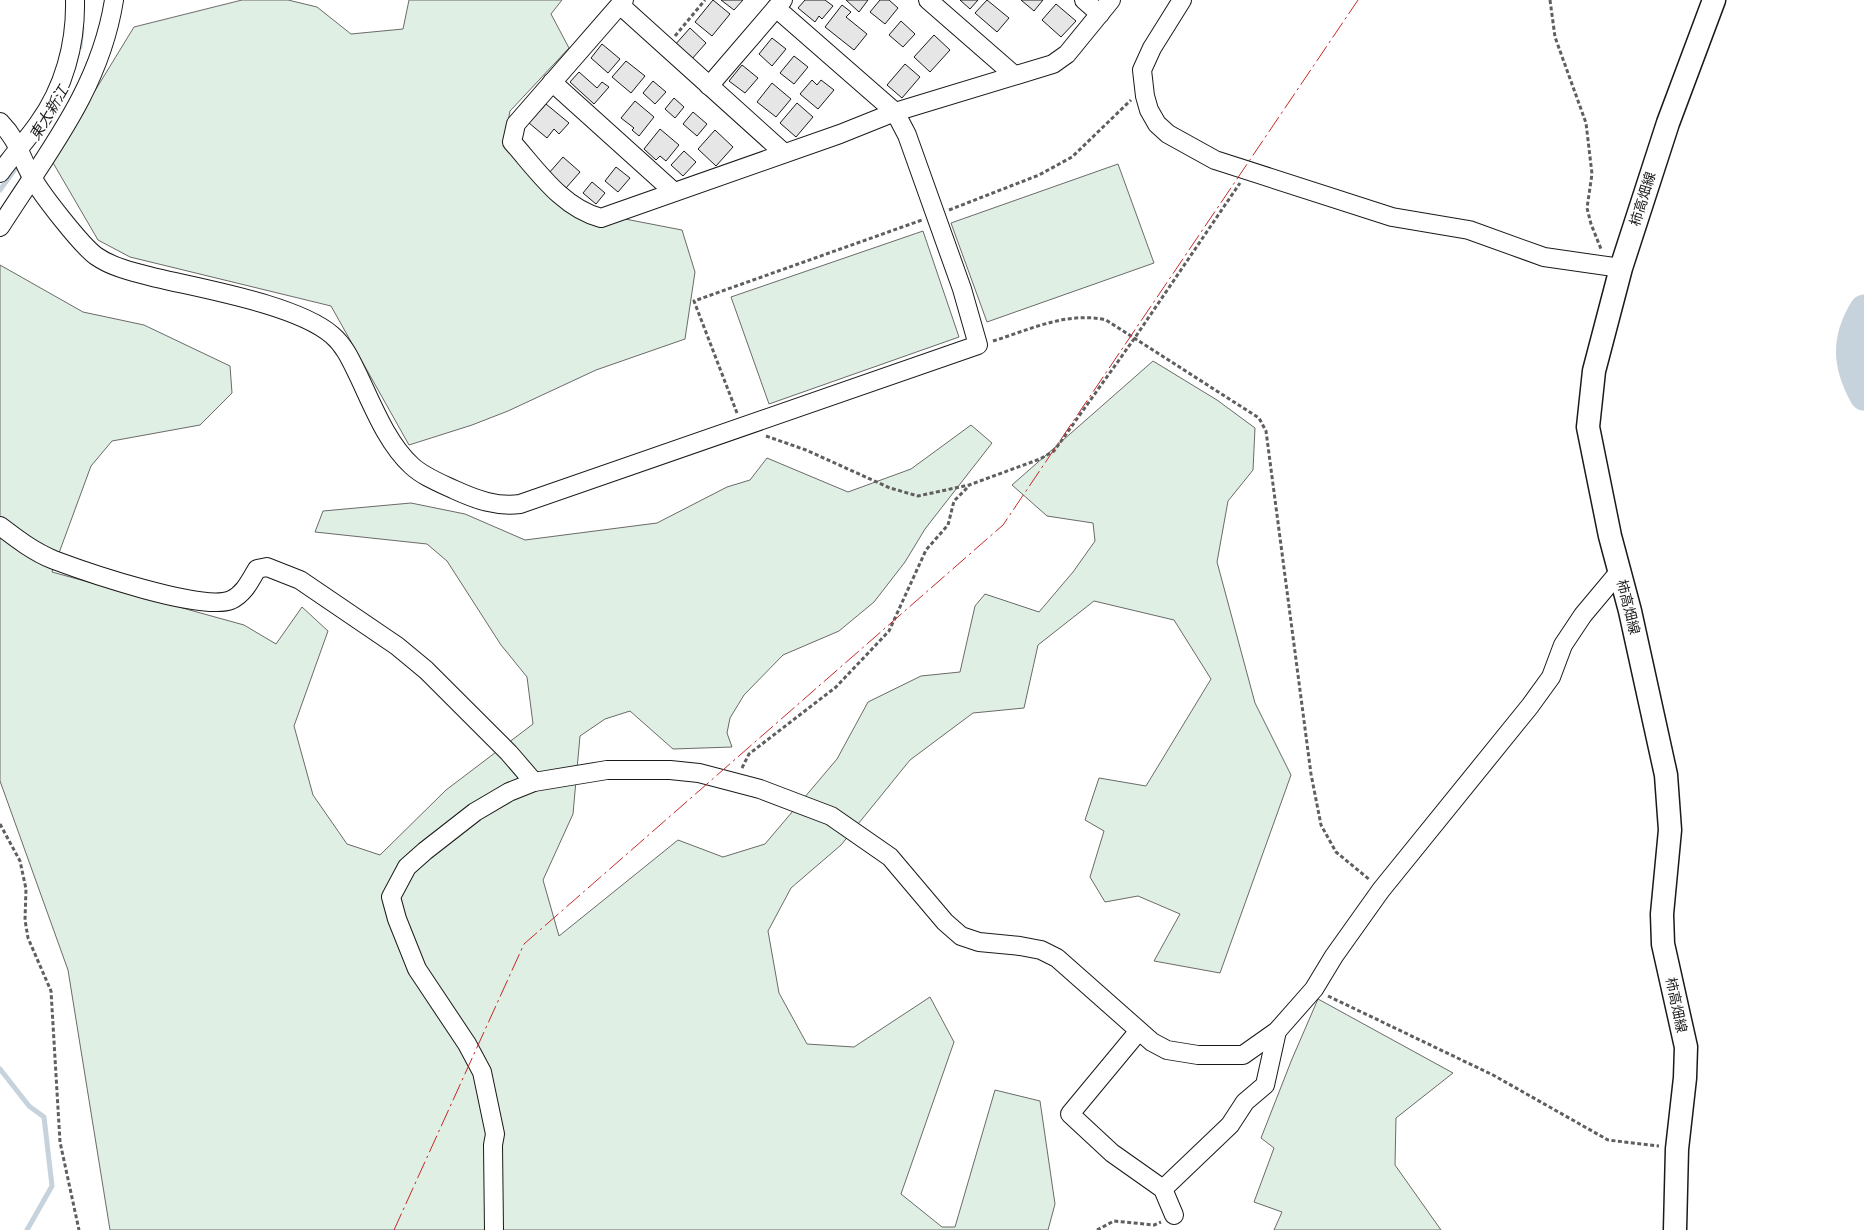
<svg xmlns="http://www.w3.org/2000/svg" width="1864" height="1230" font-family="Karla,'Noto Sans JP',sans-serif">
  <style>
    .green { fill: #e0efe3; stroke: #6a6a6a }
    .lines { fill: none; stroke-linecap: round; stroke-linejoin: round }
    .stream { stroke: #c6d2dc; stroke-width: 5 }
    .river { stroke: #c6d2dc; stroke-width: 29 }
    .building { fill: #e6e6e6; stroke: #1a1a1a }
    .minor-casing { stroke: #1a1a1a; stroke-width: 20 }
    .major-casing { stroke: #1a1a1a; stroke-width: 25 }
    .path { stroke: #5f5f5f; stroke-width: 3; stroke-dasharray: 4 2.5; stroke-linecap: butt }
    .minor { stroke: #fff; stroke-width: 18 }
    .major { stroke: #fff; stroke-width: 22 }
    .power { stroke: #c62828; stroke-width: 1; stroke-dasharray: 18 4 2.5 4; stroke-linecap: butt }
    .labels { text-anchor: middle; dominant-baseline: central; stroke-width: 4; stroke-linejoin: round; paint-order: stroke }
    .street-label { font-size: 14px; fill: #1a1a1a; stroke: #fff }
    .water-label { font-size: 15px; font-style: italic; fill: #1a1a1a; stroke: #fff }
  </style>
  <rect width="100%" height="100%" fill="#fff"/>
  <!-- green -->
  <g class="green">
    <polygon points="242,0 288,0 317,7 351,34 403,29 409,0 562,0 551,14 569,48 510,111 505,137 602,225 625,219 682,230 695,272 685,339 596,370 508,411 472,425 409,445 331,306 130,257 98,240 52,161 134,27"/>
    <polygon points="1118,164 1154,263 987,322 951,223"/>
    <polygon points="923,231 959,337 769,404 731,297"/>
    <polygon points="0,265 83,312 144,325 230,366 232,393 200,425 112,441 91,466 52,572 244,625 276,644 302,607 328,631 294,726 313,795 347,844 380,855 446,790 533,724 527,677 501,645 447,561 427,544 315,532 323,511 411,503 465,514 525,540 657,523 727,487 750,480 767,458 848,492 911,469 971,425 992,443 925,529 905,562 874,602 839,631 783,655 744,695 730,718 727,733 732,747 673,749 630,711 605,719 580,736 573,814 543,880 559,936 678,840 723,857 765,844 837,759 868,702 921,676 960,672 975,606 985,594 1039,612 1073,572 1095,541 1093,523 1047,516 1012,485 1153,361 1217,400 1255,428 1253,470 1228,501 1217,562 1255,703 1291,775 1220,973 1154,961 1180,914 1138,896 1105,902 1090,877 1104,831 1085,820 1099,778 1146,786 1211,679 1174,620 1094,601 1038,645 1024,708 973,713 910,760 841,845 791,888 768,931 779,993 807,1044 854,1047 930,997 954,1042 901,1194 942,1227 955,1227 995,1090 1040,1101 1055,1204 1048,1230 110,1230 68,970 0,781"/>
    <path d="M1864,327V378C1858,363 1853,342 1864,327Z"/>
    <polygon points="1318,999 1453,1073 1396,1118 1395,1165 1441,1230 1274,1230 1282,1212 1254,1202 1274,1148 1261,1138 1292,1059"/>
  </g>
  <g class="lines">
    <!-- stream -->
    <g class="stream">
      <polyline points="80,47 82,28"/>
      <polyline points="0,190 20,162"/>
      <polyline points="0,1069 29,1106 44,1117 52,1186 27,1230"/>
    </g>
    <!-- river -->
    <path class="river" d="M1864,309C1845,340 1847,365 1864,396"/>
  </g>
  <!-- building -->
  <g class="building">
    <polygon points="713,0 730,14 712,36 695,22"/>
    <polygon points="721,0 743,0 734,10"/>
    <polygon points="805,0 825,0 833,6 822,19 819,16 815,22 798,8"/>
    <polygon points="846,0 868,0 859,12"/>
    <polygon points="880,0 889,0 898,8 885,24 870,12"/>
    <polygon points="960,0 978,0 970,9"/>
    <polygon points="987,0 1009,18 997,32 975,13"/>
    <polygon points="1021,0 1043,0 1034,11"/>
    <polygon points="1056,4 1076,21 1061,37 1042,20"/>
    <polygon points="842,5 851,12 846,17 867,34 854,50 825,27"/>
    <polygon points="901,21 915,34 903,47 889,35"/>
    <polygon points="690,28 706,43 691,60 674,46"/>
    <polygon points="934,35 950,50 930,72 914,57"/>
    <polygon points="772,38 786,49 772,66 759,54"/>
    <polygon points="602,44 620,59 608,73 591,58"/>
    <polygon points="794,56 808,67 794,84 780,73"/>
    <polygon points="626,61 645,76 631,93 612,77"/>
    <polygon points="905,64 920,77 902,98 887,85"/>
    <polygon points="742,65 758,78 745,93 729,81"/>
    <polygon points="579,72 597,88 602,82 609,87 594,104 570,82"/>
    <polygon points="812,80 817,85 821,80 834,90 818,109 800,94"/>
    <polygon points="653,81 666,92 655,104 643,93"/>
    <polygon points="772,83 791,99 776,117 757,102"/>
    <polygon points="674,98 684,107 675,118 665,109"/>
    <polygon points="635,101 654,117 639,136 632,130 634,128 621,118"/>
    <polygon points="797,103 813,117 796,137 780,123"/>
    <polygon points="546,104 569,123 559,134 554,129 547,138 529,123"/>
    <polygon points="693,112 707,124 697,136 683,124"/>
    <polygon points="660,129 679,145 666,161 660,156 656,160 644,149"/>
    <polygon points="715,130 733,147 716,166 698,149"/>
    <polygon points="684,151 696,162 683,176 671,165"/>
    <polygon points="563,157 580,172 566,188 549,173"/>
    <polygon points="616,167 630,178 618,192 605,181"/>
    <polygon points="592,182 605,193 596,204 583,193"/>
  </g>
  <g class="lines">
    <!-- minor casing -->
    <g class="minor-casing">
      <g id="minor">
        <path d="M624,0L516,124L512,142C537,170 562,208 601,218L840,134L895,112L1053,64L1067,54L1111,0"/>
        <polyline points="928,0 1014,75"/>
        <polyline points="1084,0 1100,14"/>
        <polyline points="1182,0 1152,48 1142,70 1145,96 1149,110 1157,124 1168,134 1215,160 1392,217 1469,230 1544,257 1621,268"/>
        <polyline points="620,5 784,153"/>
        <polyline points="552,82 674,192"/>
        <polyline points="709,86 783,0"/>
        <path d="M0,122C20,143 19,155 32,177C41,194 82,246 96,256C113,268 137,273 157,278C203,289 297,305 332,335C346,347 352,363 360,379C374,409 388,444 412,466C424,477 440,483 455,490C477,500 497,507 520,504L978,345L962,289L907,135L895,112L776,8"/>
        <path d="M0,173C12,156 26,141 38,124C64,88 76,44 75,0"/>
        <path d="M0,227C47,153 100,89 114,0"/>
        <path d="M0,526C17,539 34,552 54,560C86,572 202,612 231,600C244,594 250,581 257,569L267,567L300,580L397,646L426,670L509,753L534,782"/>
        <polyline points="1138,1032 1070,1114 1112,1153 1163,1189 1174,1215"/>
        <polyline points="1163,1189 1230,1125 1245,1102 1265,1085 1277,1031"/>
        <polyline points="494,1230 493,1145 495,1134 482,1072 467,1044 417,969 397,919 391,897 407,867 425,851 475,812 509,792 534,782 607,770 670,770 699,773 760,789 831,816 890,857 945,922 961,936 979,942 1020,946 1041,950 1057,958 1152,1042 1167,1050 1198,1055 1243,1055 1277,1031 1314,989 1334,956 1381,890 1530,706 1551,677 1563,645 1583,615 1619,572"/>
      </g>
    </g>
    <!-- major casing -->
    <g class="major-casing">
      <polyline id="major" points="1675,1230 1677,1149 1685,1078 1686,1047 1663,944 1662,914 1670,830 1666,775 1630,611 1610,536 1588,427 1594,371 1621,268 1668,123 1714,0"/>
    </g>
    <!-- path -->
    <g class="path">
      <polyline points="1550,0 1555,37 1586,123 1592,174 1587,208 1591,224 1601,249"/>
      <polyline points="675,36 705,0"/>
      <polyline points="949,210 1039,175 1072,157 1131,100"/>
      <path d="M993,341C1029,330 1067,311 1106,320L1259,418L1266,431L1311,774L1321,825L1336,852L1370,880"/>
      <polyline points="737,413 694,301 922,220"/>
      <polyline points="766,436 806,450 890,488 918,496 969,485 1040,459 1054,451 1134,339 1240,183"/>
      <polyline points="742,768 749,754 836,687 889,631 926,550 948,525 954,501 969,486"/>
      <polyline points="0,824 20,861 26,889 25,920 28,938 51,991 60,1142 79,1230"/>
      <polyline points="1328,996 1493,1075 1608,1140 1659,1146"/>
      <polyline points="1097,1230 1114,1221 1154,1225 1161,1222"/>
    </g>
    <!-- minor -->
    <use href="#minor" class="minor"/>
    <!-- major -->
    <use href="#major" class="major"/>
    <!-- power -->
    <polyline class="power" points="394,1230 524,944 1003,525 1358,0"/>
  </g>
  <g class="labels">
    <!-- street labels -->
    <g class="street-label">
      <text transform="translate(1643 199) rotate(-73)">柿高畑線</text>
      <text transform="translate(1628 607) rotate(76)">柿高畑線</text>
      <text transform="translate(1676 1005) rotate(78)">柿高畑線</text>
    </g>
    <!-- water labels -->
    <g class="water-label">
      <text transform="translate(49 113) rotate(-59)">東大新江</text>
    </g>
  </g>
</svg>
